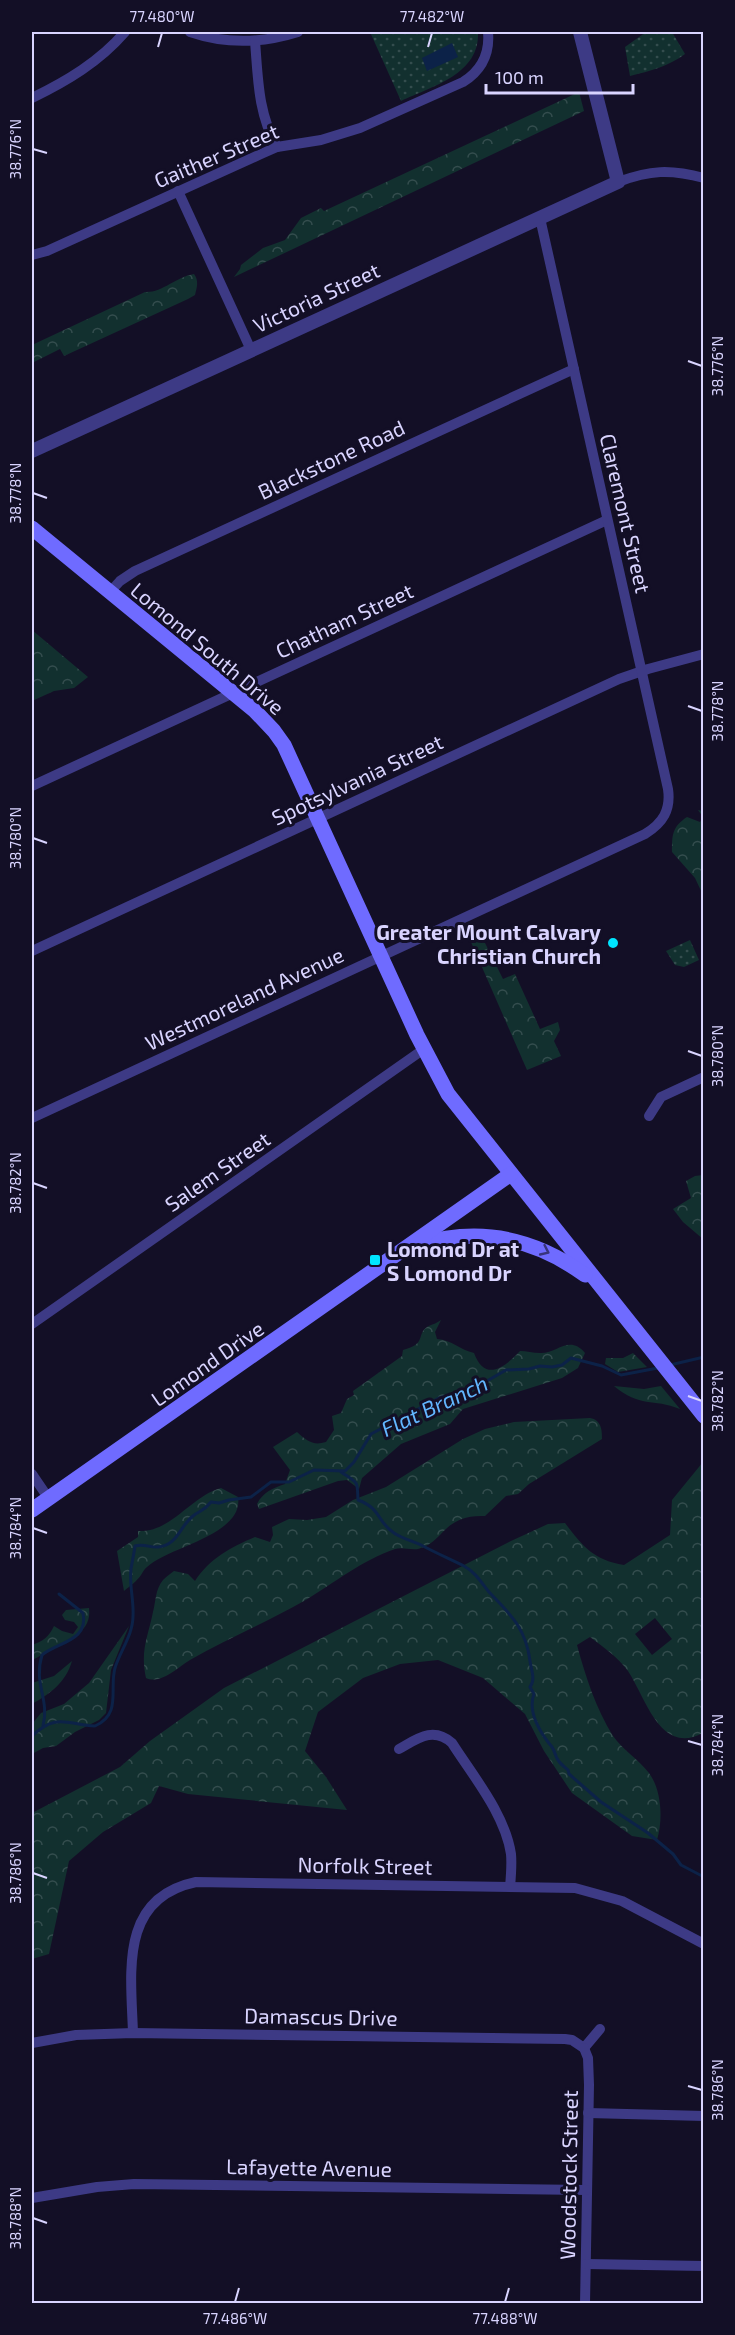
<svg xmlns="http://www.w3.org/2000/svg" width="735" height="2335" font-family="'Exo 2',sans-serif">
  <style>
    .grass { fill: url(#grass-dots) }
    .forest { fill: url(#forest-crowns); fill-rule: evenodd }
    .water { fill: #0c2248 }
    .lines { fill: none; stroke-linecap: round; stroke-linejoin: round }
    .stream { stroke: #0c2248; stroke-width: 3 }
    .minor { stroke: #3d3a85; stroke-width: 10 }
    .tertiary { stroke: #3d3a85; stroke-width: 14 }
    .secondary { stroke: #6f6bff; stroke-width: 15 }
    .oneway { stroke: #38347d }
    .ticks { fill: none; stroke: #d9d4ff; stroke-width: 2 }
    .poi-dot { fill: #00e5ff; stroke: #130f26; stroke-width: 2 }
    .labels { text-anchor: middle; dominant-baseline: central; stroke-width: 6; stroke-linejoin: round; paint-order: stroke }
    .street-label { font-size: 21px; fill: #d9d4ff; stroke: #130f26 }
    .poi-label { font-size: 21px; font-weight: bold; fill: #d9d4ff; stroke: #130f26; text-anchor: end }
    .water-label { font-size: 22px; font-style: italic; fill: #62b6ff; stroke: #130f26 }
    .neatline { fill: none; stroke: #d9d4ff; stroke-width: 2 }
    .ticks-label { font-size: 15px; text-anchor: middle; fill: #d9d4ff }
  </style>
  <defs>
    <pattern id="grass-dots" width="8" height="8" patternUnits="userSpaceOnUse" patternTransform="scale(1.5)"><rect width="8" height="8" fill="#12302f"/><path d="M2 2h.1M6 6h.1" fill="none" stroke="#344d4e" stroke-width="1.8" stroke-linecap="round"/></pattern>
    <pattern id="forest-crowns" width="20" height="18" patternUnits="userSpaceOnUse" patternTransform="scale(1.5)"><rect width="20" height="18" fill="#12302f"/><path d="M2 6a3 3 0 1 1 6 0M12 15a3 3 0 1 1 6 0" fill="none" stroke="#344d4e"/></pattern>
  </defs>
  <rect width="100%" height="100%" fill="#130f26"/>
  <!-- grass -->
  <g class="grass">
    <path d="M370,32H478C480,74 433,86 401,101Z"/>
    <path d="M646,32H672L685,54C669,66 650,71 630,76L625,47Z"/>
    <polygon points="690,940 699,960 684,967 675,965 666,951"/>
  </g>
  <!-- forest -->
  <g class="forest">
    <polygon points="579,92 584,111 234,277 240,269 241,265 263,248 285,240 301,218 321,208 324,211"/>
    <path d="M194,274C199,281 197,287 195,295L188,299L64,356L60,349L32,363V345L145,292C162,293 176,277 194,274Z"/>
    <polygon points="32,630 88,677 74,688 54,691 32,701"/>
    <path d="M698,810L703,811V895L695,878L672,852C672,835 672,827 687,817L700,822L703,817Z"/>
    <polygon points="474,940 485,943 503,979 515,974 540,1029 558,1022 560,1030 554,1041 561,1056 527,1070 471,942"/>
    <polygon points="703,1175 704,1175 703,1239 683,1222 673,1209 691,1198 686,1181 695,1176"/>
    <path d="M441,1320L435,1332L437,1339C452,1340 460,1350 474,1353C485,1383 505,1367 520,1351C526,1351 533,1353 540,1353C557,1354 569,1334 585,1353L578,1368L562,1378L463,1409L450,1424L401,1444L362,1478L359,1489L347,1480L338,1481L259,1509L257,1504C263,1492 273,1488 285,1484L290,1470L273,1447L297,1432C307,1441 313,1446 326,1442L334,1430L332,1416L341,1413L347,1399L354,1395L353,1391L402,1356L403,1350C427,1344 416,1335 427,1327C432,1324 436,1324 441,1320Z"/>
    <polygon points="633,1353 647,1367 618,1372 605,1364 606,1358 623,1358"/>
    <path d="M614,1386L644,1389L661,1386L680,1409C653,1398 640,1408 614,1386Z"/>
    <path d="M590,1418C601,1420 602,1429 602,1439L529,1484L518,1494L506,1496L485,1516C443,1514 445,1542 418,1549C410,1550 402,1547 395,1549C362,1560 333,1584 304,1601C267,1622 227,1639 190,1660C178,1667 161,1685 146,1678C140,1650 148,1637 153,1612C156,1601 155,1590 163,1580C166,1577 170,1574 174,1571L188,1574L195,1581C209,1559 231,1547 255,1537L270,1542L273,1535L272,1527L289,1519L307,1520L326,1517L353,1500L386,1487L463,1439L485,1429L514,1422Z"/>
    <path d="M703,1462V1733C660,1756 646,1698 628,1671C618,1657 603,1647 590,1637L577,1645C585,1675 596,1709 613,1736C623,1750 638,1759 649,1773C662,1791 663,1820 657,1840L632,1836L572,1793L544,1751L525,1714L483,1678L438,1660L400,1664L363,1678L318,1712L305,1751L326,1777L347,1810L188,1794L159,1786L151,1803L103,1832L69,1861L49,1954L32,1959V1813L120,1767L150,1741L224,1688L511,1541L548,1524L565,1523C583,1547 594,1560 624,1565L670,1535L672,1500ZM655,1618L672,1639L652,1655L635,1634Z"/>
    <path d="M221,1488L238,1497C244,1535 170,1546 147,1567C144,1569 143,1572 141,1575C137,1581 130,1586 124,1591L117,1551L138,1537V1531C171,1533 191,1496 221,1488Z"/>
    <path d="M89,1608C92,1632 70,1639 53,1648C46,1652 39,1657 32,1660V1645C43,1641 49,1637 54,1626L62,1631L73,1634L78,1627L74,1622L65,1620L62,1615L66,1610Z"/>
    <polygon points="129,1626 111,1670 106,1713 99,1720 75,1732 56,1746 43,1748 32,1754 32,1724 41,1713 64,1704 89,1683"/>
    <path d="M72,1661C66,1682 50,1694 32,1704V1683L54,1676Z"/>
  </g>
  <!-- water -->
  <polygon class="water" points="452,43 458,57 427,71 422,58"/>
  <g class="lines">
    <!-- stream -->
    <g class="stream">
      <polyline points="670,1365 704,1357"/>
      <path d="M341,1472C359,1484 357,1480 358,1500C382,1509 376,1521 394,1533C403,1539 413,1541 423,1546C436,1553 450,1559 464,1566C475,1572 481,1582 489,1592C510,1614 526,1628 530,1661C531,1670 536,1679 530,1687L534,1694C527,1712 541,1734 552,1747C555,1751 555,1756 558,1760C560,1764 565,1767 568,1770L569,1774L601,1802L648,1833L673,1854L681,1865L704,1877"/>
      <path d="M43,1726C50,1699 33,1684 42,1655C58,1642 89,1641 83,1613L59,1594"/>
      <path d="M32,1736C56,1713 66,1724 95,1726C122,1714 109,1689 115,1668C120,1651 133,1635 133,1616C134,1600 129,1585 131,1569C132,1562 134,1554 135,1546C144,1543 150,1548 158,1547C178,1545 179,1527 193,1516C200,1510 203,1512 211,1502L219,1503L229,1500L251,1497L271,1482H289L314,1470L345,1471L354,1462L371,1434L439,1398L473,1389L506,1370L529,1369L540,1366L552,1367L562,1365L571,1358L602,1366L621,1375L658,1368"/>
    </g>
    <!-- minor -->
    <g class="minor">
      <path d="M190,32C225,44 263,43 298,32"/>
      <path d="M255,41C258,78 258,114 277,147"/>
      <path d="M32,98C67,81 99,62 125,32"/>
      <path d="M618,182C650,170 670,169 704,178"/>
      <polyline points="178,191 251,350"/>
      <path d="M32,255L47,251L261,154L277,147L321,140L360,128L463,82C482,70 490,54 488,32"/>
      <polyline points="110,592 120,581 135,571 574,369"/>
      <polyline points="32,786 607,520"/>
      <polyline points="32,951 619,679 648,669 704,654"/>
      <polyline points="649,1116 661,1097 704,1077"/>
      <path d="M32,1118L645,834C663,823 671,810 668,789L540,218"/>
      <polyline points="32,1324 424,1049"/>
      <polyline points="32,1474 49,1499"/>
      <path d="M399,1749C417,1739 433,1726 452,1743C473,1776 505,1814 511,1854C512,1865 511,1876 510,1887"/>
      <path d="M133,2033C131,1972 119,1898 196,1882L575,1888L622,1901L704,1944"/>
      <polyline points="32,2043 76,2035 133,2033 565,2039 572,2040 584,2048 600,2029"/>
      <polyline points="584,2048 588,2058 589,2085 585,2304"/>
      <polyline points="588,2113 704,2116"/>
      <polyline points="32,2198 97,2187 134,2184 586,2190"/>
      <polyline points="586,2264 704,2266"/>
    </g>
    <!-- tertiary -->
    <polyline class="tertiary" points="32,451 618,182 580,32"/>
    <!-- secondary -->
    <g class="secondary">
      <polyline points="32,528 255,711 274,731 284,745 417,1035 448,1094 704,1416"/>
      <path d="M418,1245C479,1226 534,1238 585,1275"/>
      <polyline points="32,1510 511,1174"/>
    </g>
  </g>
  <!-- one-way arrows -->
  <defs><path id="oneway-chevron" d="M-2-3.5L2.5 0L-2 3.5" fill="none" stroke-width="1.6" stroke-linecap="round" stroke-linejoin="round" transform="scale(1.5)"/></defs>
  <use class="oneway" href="#oneway-chevron" transform="translate(545 1251) rotate(25)"/>
  <!-- ticks -->
  <path class="ticks" d="M158,47L162,33M428,47L432,33M33,149L47,153M688,361L702,366M33,493L47,498M688,706L702,711M33,838L47,843M688,1051L702,1056M33,1183L47,1188M688,1396L702,1401M33,1528L47,1533M688,1741L702,1745M33,1873L47,1878M688,2086L702,2090M33,2218L47,2223M235,2302L239,2288M505,2302L509,2288"/>
  <!-- markers -->
  <g class="poi-dot">
    <circle cx="613" cy="943" r="6"/>
    <rect x="369" y="1254" width="12" height="12" rx="3"/>
  </g>
  <g class="labels">
    <!-- street labels -->
    <g class="street-label">
      <text transform="translate(216 155) rotate(-23)">Gaither Street</text>
      <text transform="translate(316 297) rotate(-25)">Victoria Street</text>
      <text transform="translate(331 459) rotate(-25)">Blackstone Road</text>
      <text transform="translate(626 513) rotate(77)">Claremont Street</text>
      <text transform="translate(344 620) rotate(-25)">Chatham Street</text>
      <text transform="translate(208 648) rotate(40)">Lomond South Drive</text>
      <text transform="translate(357 779) rotate(-25)">Spotsylvania Street</text>
      <text transform="translate(244 998) rotate(-25)">Westmoreland Avenue</text>
      <text transform="translate(217 1171) rotate(-35)">Salem Street</text>
      <text transform="translate(207 1363) rotate(-35)">Lomond Drive</text>
      <text transform="translate(365 1865) rotate(1)">Norfolk Street</text>
      <text transform="translate(321 2016) rotate(1)">Damascus Drive</text>
      <text transform="translate(309 2167) rotate(1)">Lafayette Avenue</text>
      <text transform="translate(568 2175) rotate(-89)">Woodstock Street</text>
    </g>
    <!-- poi labels -->
    <g class="poi-label">
      <text x="601" y="931">Greater Mount Calvary<tspan x="601" dy="24">Christian Church</tspan></text>
      <text x="387" y="1248" text-anchor="start">Lomond Dr at<tspan x="387" dy="24">S Lomond Dr</tspan></text>
    </g>
    <!-- water labels -->
    <g class="water-label">
      <text transform="translate(434 1405) rotate(-25)">Flat Branch</text>
    </g>
  </g>
  <!-- border -->
  <rect width="735" height="2335" fill="none" stroke="#130f26" stroke-width="66"/>
  <!-- scale -->
  <path d="M486 84v9h147v-9" fill="none" stroke="#d9d4ff" stroke-width="3"/>
  <text x="495" y="84" font-size="18" fill="#d9d4ff" stroke="#130f26" stroke-width="4.5" paint-order="stroke">100 m</text>
  <rect x="33" y="33" width="669" height="2269" class="neatline"/>
  <g class="ticks-label">
    <text x="162" y="22">77.480°W</text>
    <text x="432" y="22">77.482°W</text>
    <text transform="translate(16 149) rotate(-90)" y="5">38.776°N</text>
    <text transform="translate(718 366) rotate(-90)" y="5">38.776°N</text>
    <text transform="translate(16 493) rotate(-90)" y="5">38.778°N</text>
    <text transform="translate(718 711) rotate(-90)" y="5">38.778°N</text>
    <text transform="translate(16 838) rotate(-90)" y="5">38.780°N</text>
    <text transform="translate(718 1056) rotate(-90)" y="5">38.780°N</text>
    <text transform="translate(16 1183) rotate(-90)" y="5">38.782°N</text>
    <text transform="translate(718 1401) rotate(-90)" y="5">38.782°N</text>
    <text transform="translate(16 1528) rotate(-90)" y="5">38.784°N</text>
    <text transform="translate(718 1745) rotate(-90)" y="5">38.784°N</text>
    <text transform="translate(16 1873) rotate(-90)" y="5">38.786°N</text>
    <text transform="translate(718 2090) rotate(-90)" y="5">38.786°N</text>
    <text transform="translate(16 2218) rotate(-90)" y="5">38.788°N</text>
    <text x="235" y="2324">77.486°W</text>
    <text x="505" y="2324">77.488°W</text>
  </g>
</svg>
